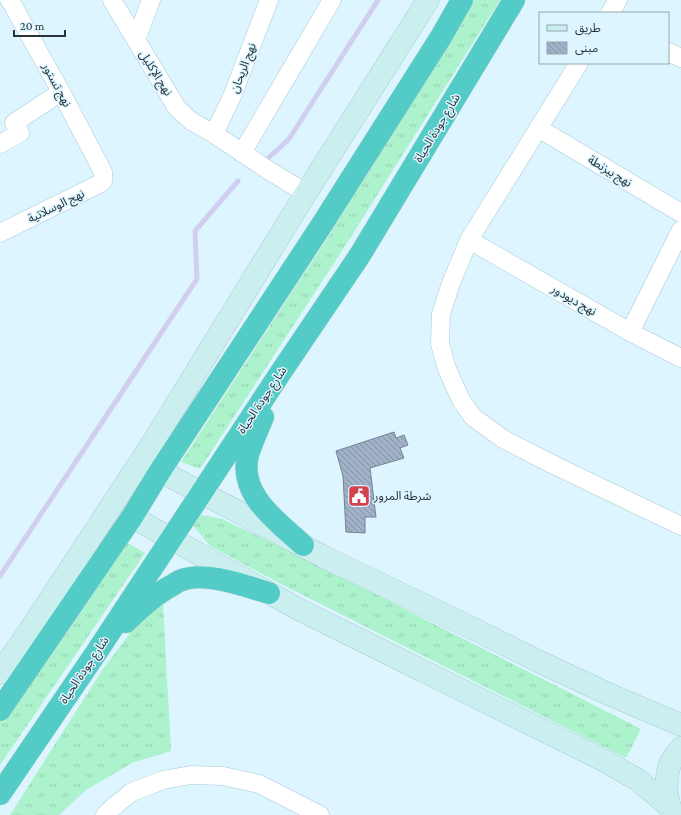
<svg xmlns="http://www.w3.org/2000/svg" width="681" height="815" font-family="'Crimson Pro','Noto Sans Arabic',serif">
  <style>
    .grass { fill: url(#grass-tufts) }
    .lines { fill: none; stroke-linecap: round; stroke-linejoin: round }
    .stream { stroke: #d0cff2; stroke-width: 5 }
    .building { fill: url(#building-back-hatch); stroke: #738398 }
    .street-casing { stroke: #abcad6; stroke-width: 19 }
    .secondary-casing { stroke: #abcad6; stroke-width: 23 }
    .highway-casing { stroke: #d8dadb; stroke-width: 23 }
    .street { stroke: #fff; stroke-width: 18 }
    .secondary { stroke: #cbefee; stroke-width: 22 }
    .highway { stroke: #53cbc7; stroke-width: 22 }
    .labels { text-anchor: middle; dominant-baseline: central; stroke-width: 3; stroke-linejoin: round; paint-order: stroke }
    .street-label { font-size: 12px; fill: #283439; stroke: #dcf5ff }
    .poi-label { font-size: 12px; fill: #283439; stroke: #dcf5ff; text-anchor: start }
  </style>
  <defs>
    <pattern id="grass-tufts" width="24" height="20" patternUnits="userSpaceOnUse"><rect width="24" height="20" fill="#acf2cd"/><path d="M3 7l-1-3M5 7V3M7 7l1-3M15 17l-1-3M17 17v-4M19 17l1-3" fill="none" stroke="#94d0b1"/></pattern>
    <pattern id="building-back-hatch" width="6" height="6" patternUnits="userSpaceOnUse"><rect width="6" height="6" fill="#a1b2c8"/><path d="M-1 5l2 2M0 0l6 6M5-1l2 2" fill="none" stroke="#8392a3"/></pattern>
  </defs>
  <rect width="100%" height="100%" fill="#dcf5ff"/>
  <!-- grass -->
  <g class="grass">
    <polygon points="472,0 500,0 347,243 200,469 181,462 330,234"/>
    <polygon points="201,515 222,519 296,554 641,729 626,758 279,583 210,546 192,524"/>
    <polygon points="120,539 145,553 0,765 0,718"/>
    <polygon points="163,603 171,751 132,763 86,790 59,815 10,815 103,669 144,615"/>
  </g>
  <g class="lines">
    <!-- stream -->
    <g class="stream">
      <polyline points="265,161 289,139 378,0"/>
      <polyline points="0,576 197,279 195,231 238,181"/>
    </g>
  </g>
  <!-- building -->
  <polygon class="building" points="394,432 396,438 404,435 408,445 400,448 404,458 370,468 376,517 365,517 365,533 346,532 343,476 336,451"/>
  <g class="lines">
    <!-- street casing -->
    <g class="street-casing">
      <g id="street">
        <polyline points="112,0 136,40 177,108 191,121 214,134 268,170 306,193"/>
        <polyline points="610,13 618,0"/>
        <polyline points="136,40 151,0"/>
        <polyline points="668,52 681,58"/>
        <polyline points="579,63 469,240 451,283 441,314 440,344 447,369 461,400 473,417 503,439 554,465 681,526"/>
        <polyline points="538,128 681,213"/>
        <polyline points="214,134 233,94 269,0"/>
        <polyline points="0,144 20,133 14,123 61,92"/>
        <polyline points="242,153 332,0"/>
        <polyline points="0,233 99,184 103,181 103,172 61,92 11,2 9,0"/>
        <polyline points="469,240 630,332 681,358"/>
        <polyline points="630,332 681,230"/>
        <polyline points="105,815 112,808 132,792 163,780 191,775 223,776 259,784 320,815"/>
      </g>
    </g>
    <!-- secondary casing -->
    <g class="secondary-casing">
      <g id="secondary">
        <polyline points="160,471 326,558 470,627 544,664 613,696 681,725"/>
        <polyline points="132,517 300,610 603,760 638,780 670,807"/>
        <polyline points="0,673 28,633 150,447 306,193 428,0"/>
        <path d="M672,812C665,798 665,779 670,764C673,758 678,753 681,748"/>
      </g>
    </g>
    <!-- highway casing -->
    <g class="highway-casing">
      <g id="highway">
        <path d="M263,417C258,429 252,442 248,455C238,495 278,522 303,545"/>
        <path d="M126,622C140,608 154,595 171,586C175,584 178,581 182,580C205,571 245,586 269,593"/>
        <polyline points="0,710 132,517 160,471 321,226 441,37 462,0"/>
        <polyline points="0,794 96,653 281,372 360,255 514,0"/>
      </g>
    </g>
    <!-- street -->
    <use href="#street" class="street"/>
    <!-- secondary -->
    <use href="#secondary" class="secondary"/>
    <!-- highway -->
    <use href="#highway" class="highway"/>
  </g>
  <!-- icons -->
  <defs>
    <g id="civic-square" transform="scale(1.15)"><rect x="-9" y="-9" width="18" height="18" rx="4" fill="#d2424d" stroke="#dcf5ff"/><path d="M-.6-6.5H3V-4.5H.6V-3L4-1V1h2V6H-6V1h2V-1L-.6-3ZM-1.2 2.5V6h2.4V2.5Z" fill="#fff"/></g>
  </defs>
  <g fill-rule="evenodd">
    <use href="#civic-square" x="359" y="496"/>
  </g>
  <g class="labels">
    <!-- street labels -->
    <g class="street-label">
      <text transform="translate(243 68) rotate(-69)">نهج الريحان</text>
      <text transform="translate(156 73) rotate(58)">نهج الإكليل</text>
      <text transform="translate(57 85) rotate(62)">نهج تستور</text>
      <text transform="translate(437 128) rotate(-59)">شارع جودة الحياة</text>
      <text transform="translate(610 171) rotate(31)">نهج بيزنطة</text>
      <text transform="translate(56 206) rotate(-26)">نهج الوسلاتية</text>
      <text transform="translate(574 300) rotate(30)">نهج ديودور</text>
      <text transform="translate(262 400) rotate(-56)">شارع جودة الحياة</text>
      <text transform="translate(84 670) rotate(-56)">شارع جودة الحياة</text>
    </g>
    <!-- poi labels -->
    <g class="poi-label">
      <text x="374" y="496">شرطة المرور</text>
    </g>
  </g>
  <!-- legend -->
  <rect x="539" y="12" width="130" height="52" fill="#dcf5ff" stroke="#94a8b0"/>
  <rect x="547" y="25" width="20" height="6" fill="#cbefee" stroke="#94a8b0"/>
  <text x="575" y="32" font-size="12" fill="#283439">طريق</text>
  <rect x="547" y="42" width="20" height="12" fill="url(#building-back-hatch)" stroke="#94a8b0"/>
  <text x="575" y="52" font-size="12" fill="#283439">مبنى</text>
  <!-- scale -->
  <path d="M14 30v6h51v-6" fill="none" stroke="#283439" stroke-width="2"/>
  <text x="20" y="30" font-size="12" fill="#283439" stroke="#dcf5ff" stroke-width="3" paint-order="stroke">20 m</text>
</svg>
